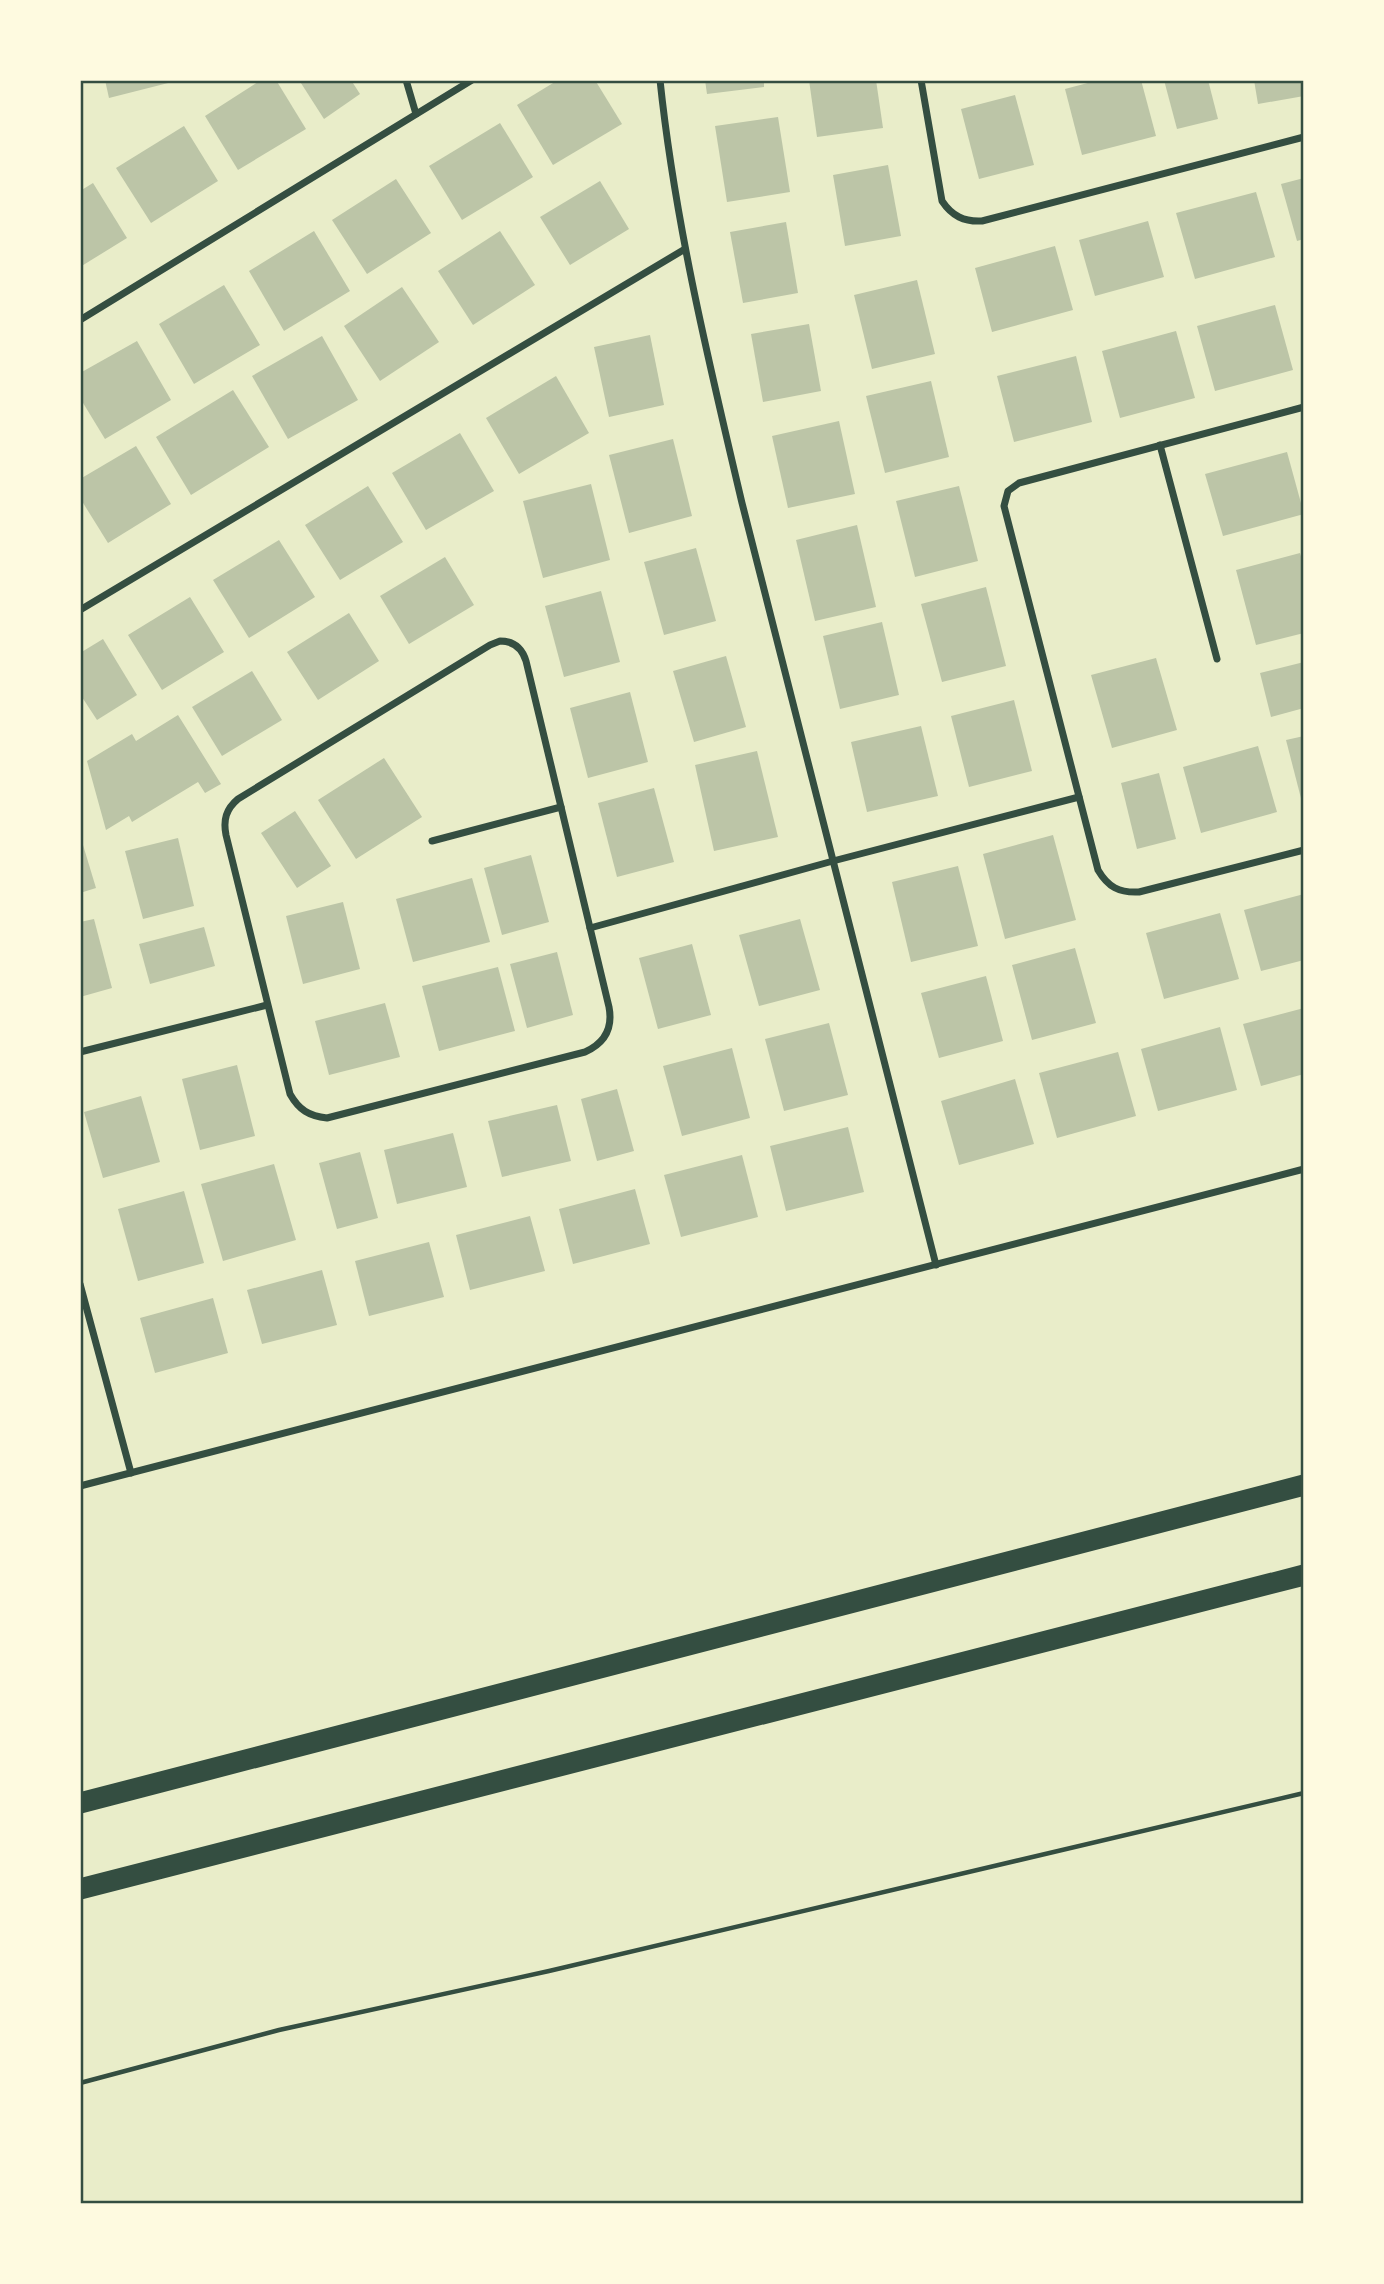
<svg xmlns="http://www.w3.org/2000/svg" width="1384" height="2284" font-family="Jost,sans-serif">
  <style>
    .building { fill: #bcc5a7 }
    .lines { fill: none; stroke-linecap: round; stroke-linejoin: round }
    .path { stroke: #344e41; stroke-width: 4.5 }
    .minor { stroke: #344e41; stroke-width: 7 }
    .motorway { stroke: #344e41; stroke-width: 21 }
    .neatline { fill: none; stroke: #344e41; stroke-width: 2.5 }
  </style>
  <rect width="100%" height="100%" fill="#e9edc9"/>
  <!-- building -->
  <g class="building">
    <polygon points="105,80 176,80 176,81 109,98"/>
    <polygon points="261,80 276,80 306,129 238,170 205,116"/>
    <polygon points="299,80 351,80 360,94 324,119"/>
    <polygon points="558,80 595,80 622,124 553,165 517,105"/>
    <polygon points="705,80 764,80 764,87 707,94"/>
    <polygon points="809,80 876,80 883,128 817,137"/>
    <polygon points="1099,80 1141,80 1156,136 1082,155 1065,89"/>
    <polygon points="1164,80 1208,80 1218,119 1177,129"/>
    <polygon points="1254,80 1304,80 1304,96 1258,104"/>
    <polygon points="1015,95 1034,165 979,179 961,109"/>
    <polygon points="778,117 790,192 727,202 715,126"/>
    <polygon points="500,123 533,177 462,220 429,166"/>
    <polygon points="184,126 218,181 151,223 116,168"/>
    <polygon points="888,165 901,236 845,246 833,175"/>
    <polygon points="1304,178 1304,239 1297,241 1281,184"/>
    <polygon points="396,179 431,233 367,274 332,220"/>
    <polygon points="600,181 629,229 570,265 540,217"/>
    <polygon points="93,183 127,238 80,267 80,191"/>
    <polygon points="1256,192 1275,257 1195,279 1176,213"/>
    <polygon points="1148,221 1164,277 1095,296 1079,240"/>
    <polygon points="786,222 798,293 743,303 730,232"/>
    <polygon points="314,231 350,291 284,331 249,271"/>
    <polygon points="500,231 535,285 473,325 438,271"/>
    <polygon points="1055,246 1073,310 992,332 975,268"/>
    <polygon points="917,280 935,354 872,369 854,295"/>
    <polygon points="224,285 260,345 194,384 159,324"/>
    <polygon points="402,287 439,342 380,381 344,326"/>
    <polygon points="1275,305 1293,370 1215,391 1197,326"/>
    <polygon points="809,324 821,391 763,402 751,334"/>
    <polygon points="1176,331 1195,398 1120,418 1102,351"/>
    <polygon points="650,335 664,405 609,417 594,347"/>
    <polygon points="322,336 358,400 288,439 252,376"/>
    <polygon points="137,341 171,400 105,439 80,398 80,373"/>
    <polygon points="1076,356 1092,422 1014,442 997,376"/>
    <polygon points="556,376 589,433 519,474 486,418"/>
    <polygon points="931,381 949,457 885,473 866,396"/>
    <polygon points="233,390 269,447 191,495 156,437"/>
    <polygon points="839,421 855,494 788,508 772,436"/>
    <polygon points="460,433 494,491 426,530 392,473"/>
    <polygon points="673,439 692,516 629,533 609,455"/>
    <polygon points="136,446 171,504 108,543 80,498 80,479"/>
    <polygon points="1287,452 1304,514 1223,536 1205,474"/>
    <polygon points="591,484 610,560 543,578 523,501"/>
    <polygon points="368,486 403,542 340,580 305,525"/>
    <polygon points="959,486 978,561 915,577 896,501"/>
    <polygon points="857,525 876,607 815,621 796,540"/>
    <polygon points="279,540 315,597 249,638 213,580"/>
    <polygon points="696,548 716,621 664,635 644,562"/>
    <polygon points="1300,553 1304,567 1304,633 1256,645 1236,570"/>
    <polygon points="445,557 474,605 409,644 380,596"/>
    <polygon points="986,587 1006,666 942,682 921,604"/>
    <polygon points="601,591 620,662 564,677 545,606"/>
    <polygon points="190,597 224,652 162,690 128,635"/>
    <polygon points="349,613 379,661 318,700 287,652"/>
    <polygon points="882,622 899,695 840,709 823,636"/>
    <polygon points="103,639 137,695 97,720 80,694 80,653"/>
    <polygon points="726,656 746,727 694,742 673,671"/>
    <polygon points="1156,658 1177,730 1112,748 1091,675"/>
    <polygon points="1304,662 1304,708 1271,717 1260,673"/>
    <polygon points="252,671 282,720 222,756 192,707"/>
    <polygon points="630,692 648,762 588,778 570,708"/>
    <polygon points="1014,700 1032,771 969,787 951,716"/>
    <polygon points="178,715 221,784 205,793 198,782 132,822 129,816 106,830 87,761 132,734 136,741"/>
    <polygon points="921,726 938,796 867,812 851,742"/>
    <polygon points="1304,736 1304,806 1303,806 1286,740"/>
    <polygon points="1258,746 1277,812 1201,833 1183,767"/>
    <polygon points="757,751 778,837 714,851 695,765"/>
    <polygon points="384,758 422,817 356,859 318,800"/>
    <polygon points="1159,773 1176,839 1137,849 1121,783"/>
    <polygon points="654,788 674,862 617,877 598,803"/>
    <polygon points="295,811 331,866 297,888 261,833"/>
    <polygon points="80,835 96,888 80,893"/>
    <polygon points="1053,835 1076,920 1005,939 983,854"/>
    <polygon points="178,838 194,906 143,919 125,851"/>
    <polygon points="531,855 549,922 502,935 484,868"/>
    <polygon points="958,866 978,946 911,962 892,882"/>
    <polygon points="472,878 490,942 413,962 396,899"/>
    <polygon points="1304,894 1304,960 1261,971 1244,910"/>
    <polygon points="343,902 360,969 303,984 286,916"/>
    <polygon points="1220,913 1239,979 1164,999 1146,933"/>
    <polygon points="94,919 112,988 80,997 80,922"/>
    <polygon points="800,919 820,990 759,1006 739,935"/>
    <polygon points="204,927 215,966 150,984 139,944"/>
    <polygon points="692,944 711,1015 658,1029 639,958"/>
    <polygon points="1075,948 1096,1023 1032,1040 1012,965"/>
    <polygon points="557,952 573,1015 527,1028 510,964"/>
    <polygon points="498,967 515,1031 439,1051 422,986"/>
    <polygon points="986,976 1003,1041 939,1058 921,993"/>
    <polygon points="385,1003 400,1057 329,1075 315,1021"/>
    <polygon points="1304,1008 1304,1074 1261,1086 1243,1024"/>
    <polygon points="829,1023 848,1095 784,1111 765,1039"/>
    <polygon points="1220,1027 1237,1090 1158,1111 1141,1049"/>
    <polygon points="732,1048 750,1118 682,1136 663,1066"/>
    <polygon points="1118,1052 1136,1116 1057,1138 1039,1073"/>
    <polygon points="237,1065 255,1136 200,1150 182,1079"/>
    <polygon points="1015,1079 1034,1144 959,1165 941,1101"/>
    <polygon points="617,1089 634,1151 597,1161 581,1099"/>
    <polygon points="141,1096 160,1162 103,1178 84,1112"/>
    <polygon points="557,1105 571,1161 502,1177 488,1121"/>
    <polygon points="848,1127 864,1192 786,1211 770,1146"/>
    <polygon points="453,1133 467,1187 397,1204 384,1150"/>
    <polygon points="360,1152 378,1218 337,1229 319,1163"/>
    <polygon points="742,1155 758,1217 681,1237 664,1175"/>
    <polygon points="274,1164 296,1240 223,1261 201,1184"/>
    <polygon points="635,1189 650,1244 573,1264 559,1209"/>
    <polygon points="184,1191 204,1263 138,1281 118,1209"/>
    <polygon points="530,1216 545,1271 470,1290 456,1235"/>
    <polygon points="429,1242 444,1297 369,1316 355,1261"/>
    <polygon points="322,1270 337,1325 262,1344 247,1290"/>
    <polygon points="213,1298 228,1353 155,1373 140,1318"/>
  </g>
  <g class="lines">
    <!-- path -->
    <polyline class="path" points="80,2083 279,2030 549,1971 1304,1793"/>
    <!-- minor -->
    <g class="minor">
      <polyline points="406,80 416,114"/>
      <path d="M660,80C675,223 709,363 742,503L936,1265"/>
      <path d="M921,80L942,201C952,216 964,222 982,221L1304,137"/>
      <polyline points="80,320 472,80"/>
      <path d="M1304,407L1019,483L1008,491L1004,506L1098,870C1108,887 1119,893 1139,892L1304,850"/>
      <polyline points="1160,445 1217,659"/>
      <polyline points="80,610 685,249"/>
      <path d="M500,641C514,641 522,648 526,661L609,1007C613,1028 605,1043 585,1052L327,1118C309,1116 299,1110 290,1094L226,835C223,820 226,809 238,799L490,645Z"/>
      <polyline points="432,841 561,807"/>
      <polyline points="590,928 833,861 1079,797"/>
      <polyline points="80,1052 267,1005"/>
      <polyline points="80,1284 131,1473"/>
      <polyline points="80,1486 1304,1169"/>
    </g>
    <!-- motorway -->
    <g class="motorway">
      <polyline points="80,1803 1304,1485"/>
      <polyline points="80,1889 1304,1575"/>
    </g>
  </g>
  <!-- border -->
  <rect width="1384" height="2284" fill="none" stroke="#fefae0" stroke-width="164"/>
  <rect x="82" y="82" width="1220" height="2120" class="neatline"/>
</svg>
